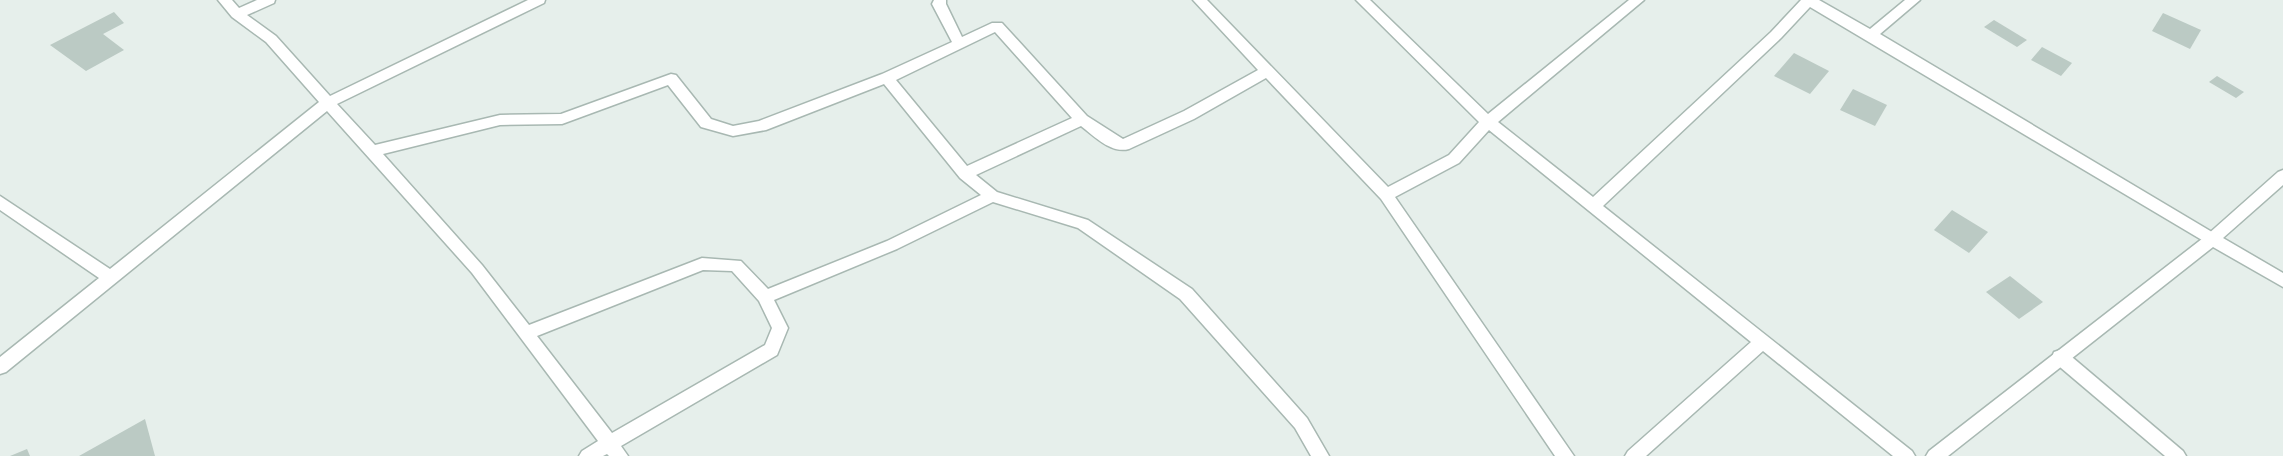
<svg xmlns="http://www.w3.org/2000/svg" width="2283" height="456" font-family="'Archivo Narrow',sans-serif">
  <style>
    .building { fill: #bbcac4 }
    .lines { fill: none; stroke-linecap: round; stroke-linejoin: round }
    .minor-casing { stroke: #a8b8b2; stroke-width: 3 }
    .tertiary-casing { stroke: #a8b8b2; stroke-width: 3 }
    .minor { fill: #fff; fill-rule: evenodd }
    .tertiary { fill: #fff; fill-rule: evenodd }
  </style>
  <rect width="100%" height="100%" fill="#e6efeb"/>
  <!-- building -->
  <g class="building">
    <polygon points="114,12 124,23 103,34 124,50 86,71 50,45"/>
    <polygon points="2163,13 2201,30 2190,49 2152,31"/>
    <polygon points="1994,20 2027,40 2017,47 1984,27"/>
    <polygon points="2042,47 2072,63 2061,76 2031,60"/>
    <polygon points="1794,53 1829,71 1810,94 1774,76"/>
    <polygon points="2217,76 2244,92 2236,98 2209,82"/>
    <polygon points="1853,89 1887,105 1875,126 1840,110"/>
    <polygon points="1952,210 1988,232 1969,253 1934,230"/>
    <polygon points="2010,276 2043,302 2019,319 1986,292"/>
    <polygon points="145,419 155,456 79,456"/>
    <polygon points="27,449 30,456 10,456"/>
  </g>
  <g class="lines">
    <!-- minor casing -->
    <g class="minor-casing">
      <g id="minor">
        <path d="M218,0H232L239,8L257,0H275L274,3L247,15L276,36L330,96L528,0H545L544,3L337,104L375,145L500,115L561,114L671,74L676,75L711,119L733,126L759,121L882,74L952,42L932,4L934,0H946V4L962,37L992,23H1002L1087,116L1123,139L1184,111L1258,70L1193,0H1207L1388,187L1449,155L1479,122L1356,0H1370L1488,114L1629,0H1644L1498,122L1593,197L1771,32L1801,0H1819L1870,29L1905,0H1920L1880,34L2217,235L2220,239L2217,243L2212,245L2207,243L1810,7L1781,38L1603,206L1912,451L1915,456H1893L1763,351L1646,456H1625L1628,451L1751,342L1489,130L1459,163L1395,197L1574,456H1555L1381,199L1266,78L1194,119L1129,149C1111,154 1094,136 1081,126L976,175L997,192L1088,220L1192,289L1307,418L1329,456H1311L1295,428L1180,299L1078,228L993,202L897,249L774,300L788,328L777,355L621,446L628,456H609L607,454L603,456H579L582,451L598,441L472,273L327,111L6,372L0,374V357L99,278L0,210V196L110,269L319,102L266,42L232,17ZM995,32L1072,118L967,166L896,80ZM884,84L960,178L981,195L887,241L768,289L741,261L702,258L529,325L482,265L383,154L500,125L562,124L668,85L701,127L733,136L766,130ZM703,270L732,271L759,301L772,328L765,345L612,433L537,336Z"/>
        <polygon points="2060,350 2066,352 2183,451 2186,456 2165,456 2054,362 2052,357 2054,352"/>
      </g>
    </g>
    <!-- tertiary casing -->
    <g class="tertiary-casing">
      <polygon id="tertiary" points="2283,170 2283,185 2223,238 2283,273 2283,287 2213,247 1948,456 1926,456 1929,451 2207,235 2278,172"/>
    </g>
    <!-- minor -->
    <use href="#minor" class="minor"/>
    <!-- tertiary -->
    <use href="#tertiary" class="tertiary"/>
  </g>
</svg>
